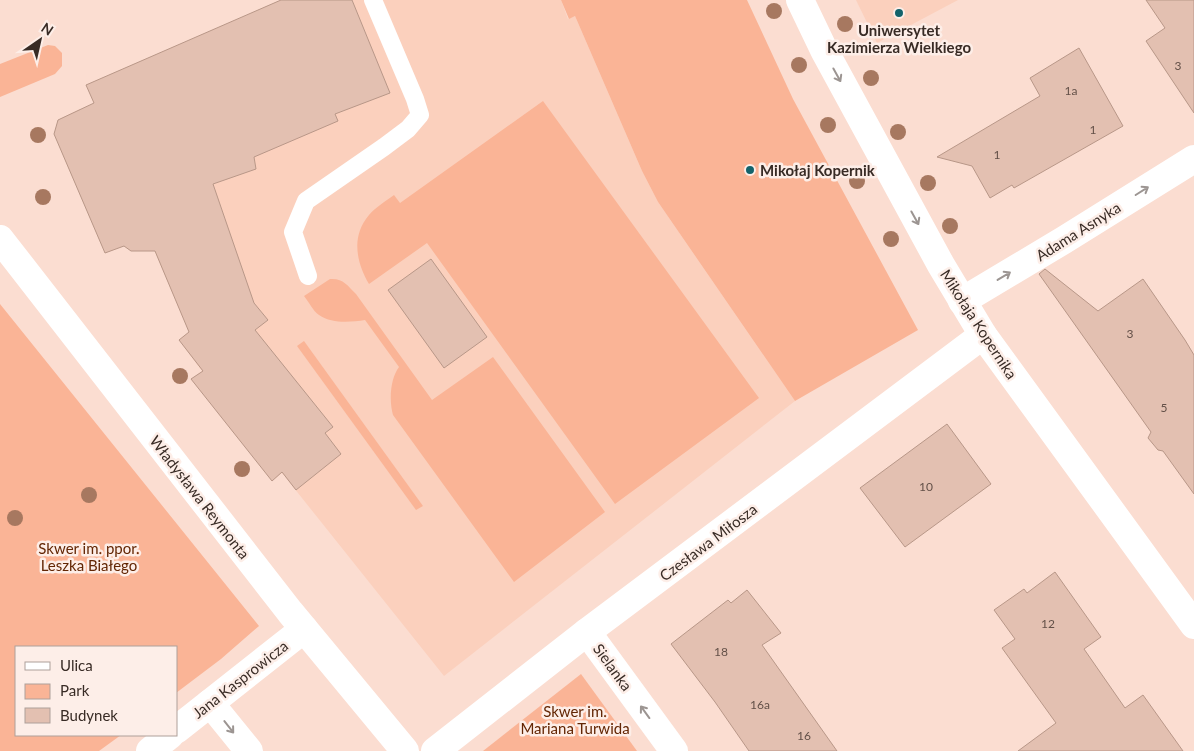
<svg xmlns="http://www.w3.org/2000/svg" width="1194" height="751" font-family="Lato,sans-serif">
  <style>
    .built { fill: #fbd0bd }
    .green { fill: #fab496 }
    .building { fill: #e3c0b1; stroke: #b89788 }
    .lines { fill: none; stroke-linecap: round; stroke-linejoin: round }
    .service { stroke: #fff; stroke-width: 18 }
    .minor { stroke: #fff; stroke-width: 28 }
    .tertiary { stroke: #fff; stroke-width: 28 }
    .tree { fill: #a77860 }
    .oneway { stroke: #9c9592 }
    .poi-dot { fill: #14636b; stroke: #fdeee8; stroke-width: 2 }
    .labels { text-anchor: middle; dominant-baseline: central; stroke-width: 5; stroke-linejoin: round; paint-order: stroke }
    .number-label { font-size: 12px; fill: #635048 }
    .poi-label { font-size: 15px; font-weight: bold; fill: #382b25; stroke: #fdeee8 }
    .street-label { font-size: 15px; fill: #382b25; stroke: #fdeee8 }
    .park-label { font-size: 15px; fill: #632604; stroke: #fdeee8 }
  </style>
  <rect width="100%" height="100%" fill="#fbddd1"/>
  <!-- built -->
  <g class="built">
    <polygon points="281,0 561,0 568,19 575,16 642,171 658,202 795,401 444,676 282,473 272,481 191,379 202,371 179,340 189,332 153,247 131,251 124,246 105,253 54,134 58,120 80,109 90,114 98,112 86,85"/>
    <polygon points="856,0 958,0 877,43"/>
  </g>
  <!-- green -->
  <g class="green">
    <polygon points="561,0 747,0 793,99 918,330 795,401 658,202 642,171 575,16 569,19"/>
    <polygon points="48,45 55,46 62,53 62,66 55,74 0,97 0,64"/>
    <path d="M543,101L759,398L615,504L427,243L369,284C356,262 351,236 369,215C376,207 386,201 394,195L400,203Z"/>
    <path d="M330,279C343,278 347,285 356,294L432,400L493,357L605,512L514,582L393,415C389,401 390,379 399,367L365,320C351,322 332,324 319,315C313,311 309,302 304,296Z"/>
    <polygon points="0,304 259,626 221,659 176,693 176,647 16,647 16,735 121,735 99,751 0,751"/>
    <polygon points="304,341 423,506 416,510 297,346"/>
    <polygon points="581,674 637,751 483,751"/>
  </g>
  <!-- building -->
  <g class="building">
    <polygon points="281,0 352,0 390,93 335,114 338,121 254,157 256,169 213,184 254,303 268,320 255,330 333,427 325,433 341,454 296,490 282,472 272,481 191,379 203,371 179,340 189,332 155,251 131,251 124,246 105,253 54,134 58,120 94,103 86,85"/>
    <polygon points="1146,0 1194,0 1194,113 1146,41 1165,28"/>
    <polygon points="1079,48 1123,126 1014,188 1012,185 990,198 972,166 937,157 1040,96 1030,78"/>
    <polygon points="431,259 487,337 444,368 388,290"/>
    <polygon points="1045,269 1098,311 1143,279 1185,340 1194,355 1194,494 1163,451 1158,450 1148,438 1151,432 1039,274"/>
    <polygon points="947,424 991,484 905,547 860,488"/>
    <polygon points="1055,572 1101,637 1084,649 1125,708 1143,695 1183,751 1018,751 1056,723 1002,648 1015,639 994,610 1024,589 1027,593"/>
    <polygon points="747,590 781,633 762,645 837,751 749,751 715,702 671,644 728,600 731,603"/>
  </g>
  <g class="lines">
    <!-- service -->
    <polyline class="service" points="308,276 293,232 306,201 384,147 408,129 420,115 415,99 373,0"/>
    <!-- minor -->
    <g class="minor">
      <polyline points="0,239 290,612 405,751"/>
      <polyline points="962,301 1064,240 1194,159"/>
      <polyline points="587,632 674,751"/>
      <polyline points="210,703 249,751"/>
      <polyline points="176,730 304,629"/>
      <polyline points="150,751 170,735"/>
      <polyline points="435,751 587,632 983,335"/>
    </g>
    <!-- tertiary -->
    <polyline class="tertiary" points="800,0 824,50 941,265 983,335 1194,625"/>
  </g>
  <!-- trees -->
  <g class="tree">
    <circle cx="774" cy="11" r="8"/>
    <circle cx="845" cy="24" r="8"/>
    <circle cx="799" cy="65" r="8"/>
    <circle cx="871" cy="78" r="8"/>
    <circle cx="828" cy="125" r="8"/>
    <circle cx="898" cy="132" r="8"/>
    <circle cx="38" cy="135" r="8"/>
    <circle cx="857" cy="181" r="8"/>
    <circle cx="928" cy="183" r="8"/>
    <circle cx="43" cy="197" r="8"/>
    <circle cx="950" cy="226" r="8"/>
    <circle cx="891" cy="239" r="8"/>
    <circle cx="180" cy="376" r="8"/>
    <circle cx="242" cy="469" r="8"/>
    <circle cx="89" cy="495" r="8"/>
    <circle cx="15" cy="518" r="8"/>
  </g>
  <!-- one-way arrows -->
  <defs><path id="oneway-shaft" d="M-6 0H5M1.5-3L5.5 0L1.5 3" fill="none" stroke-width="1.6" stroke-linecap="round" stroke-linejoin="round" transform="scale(1.25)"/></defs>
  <g class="oneway">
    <use href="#oneway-shaft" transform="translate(837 75) rotate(61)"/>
    <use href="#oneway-shaft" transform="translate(1142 191) rotate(-32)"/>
    <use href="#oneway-shaft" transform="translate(915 218) rotate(61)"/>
    <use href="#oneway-shaft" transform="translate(1004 276) rotate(-31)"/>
    <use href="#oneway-shaft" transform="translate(645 712) rotate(-126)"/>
    <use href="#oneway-shaft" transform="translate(229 727) rotate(52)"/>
  </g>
  <!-- markers -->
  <g class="poi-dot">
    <circle cx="899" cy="13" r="5"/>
    <circle cx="750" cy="170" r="5"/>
  </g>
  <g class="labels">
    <!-- number labels -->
    <g class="number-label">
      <text x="1178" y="65">3</text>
      <text x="1071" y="90">1a</text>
      <text x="1093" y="129">1</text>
      <text x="997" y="154">1</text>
      <text x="1130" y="333">3</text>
      <text x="1164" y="407">5</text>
      <text x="926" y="486">10</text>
      <text x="1048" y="623">12</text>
      <text x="721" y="651">18</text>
      <text x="760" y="704">16a</text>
      <text x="804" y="735">16</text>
    </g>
    <!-- poi labels -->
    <g class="poi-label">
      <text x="899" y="30">Uniwersytet<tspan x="899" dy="17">Kazimierza Wielkiego</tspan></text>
      <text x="760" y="170" text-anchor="start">Mikołaj Kopernik</text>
    </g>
    <!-- street labels -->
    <g class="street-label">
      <text transform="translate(1078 231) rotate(-32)">Adama Asnyka</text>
      <text transform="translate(979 324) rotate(57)">Mikołaja Kopernika</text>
      <text transform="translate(200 497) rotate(52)">Władysława Reymonta</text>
      <text transform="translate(708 542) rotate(-37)">Czesława Miłosza</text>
      <text transform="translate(613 667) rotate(54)">Sielanka</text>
      <text transform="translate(240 679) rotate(-38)">Jana Kasprowicza</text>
    </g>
    <!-- park labels -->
    <g class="park-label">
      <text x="89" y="548">Skwer im. ppor.<tspan x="89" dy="17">Leszka Białego</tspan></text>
      <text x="575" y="711">Skwer im.<tspan x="575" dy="17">Mariana Turwida</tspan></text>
    </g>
  </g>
  <!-- legend -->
  <rect x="15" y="646" width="162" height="90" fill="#fdeee8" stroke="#aea09a"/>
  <rect x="25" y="662" width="25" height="8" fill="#ffffff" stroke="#aea09a"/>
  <text x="60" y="671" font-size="15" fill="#382b25">Ulica</text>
  <rect x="25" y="684" width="25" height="15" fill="#fab496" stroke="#aea09a"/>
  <text x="60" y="696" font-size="15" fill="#382b25">Park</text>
  <rect x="25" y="708" width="25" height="15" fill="#e3c0b1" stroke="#aea09a"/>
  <text x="60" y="721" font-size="15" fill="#382b25">Budynek</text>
  <!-- north arrow -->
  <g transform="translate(40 40) rotate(34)" stroke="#fdeee8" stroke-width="4" paint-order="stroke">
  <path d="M0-4L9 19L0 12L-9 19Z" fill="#382b25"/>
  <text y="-8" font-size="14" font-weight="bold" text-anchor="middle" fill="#382b25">N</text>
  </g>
</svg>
